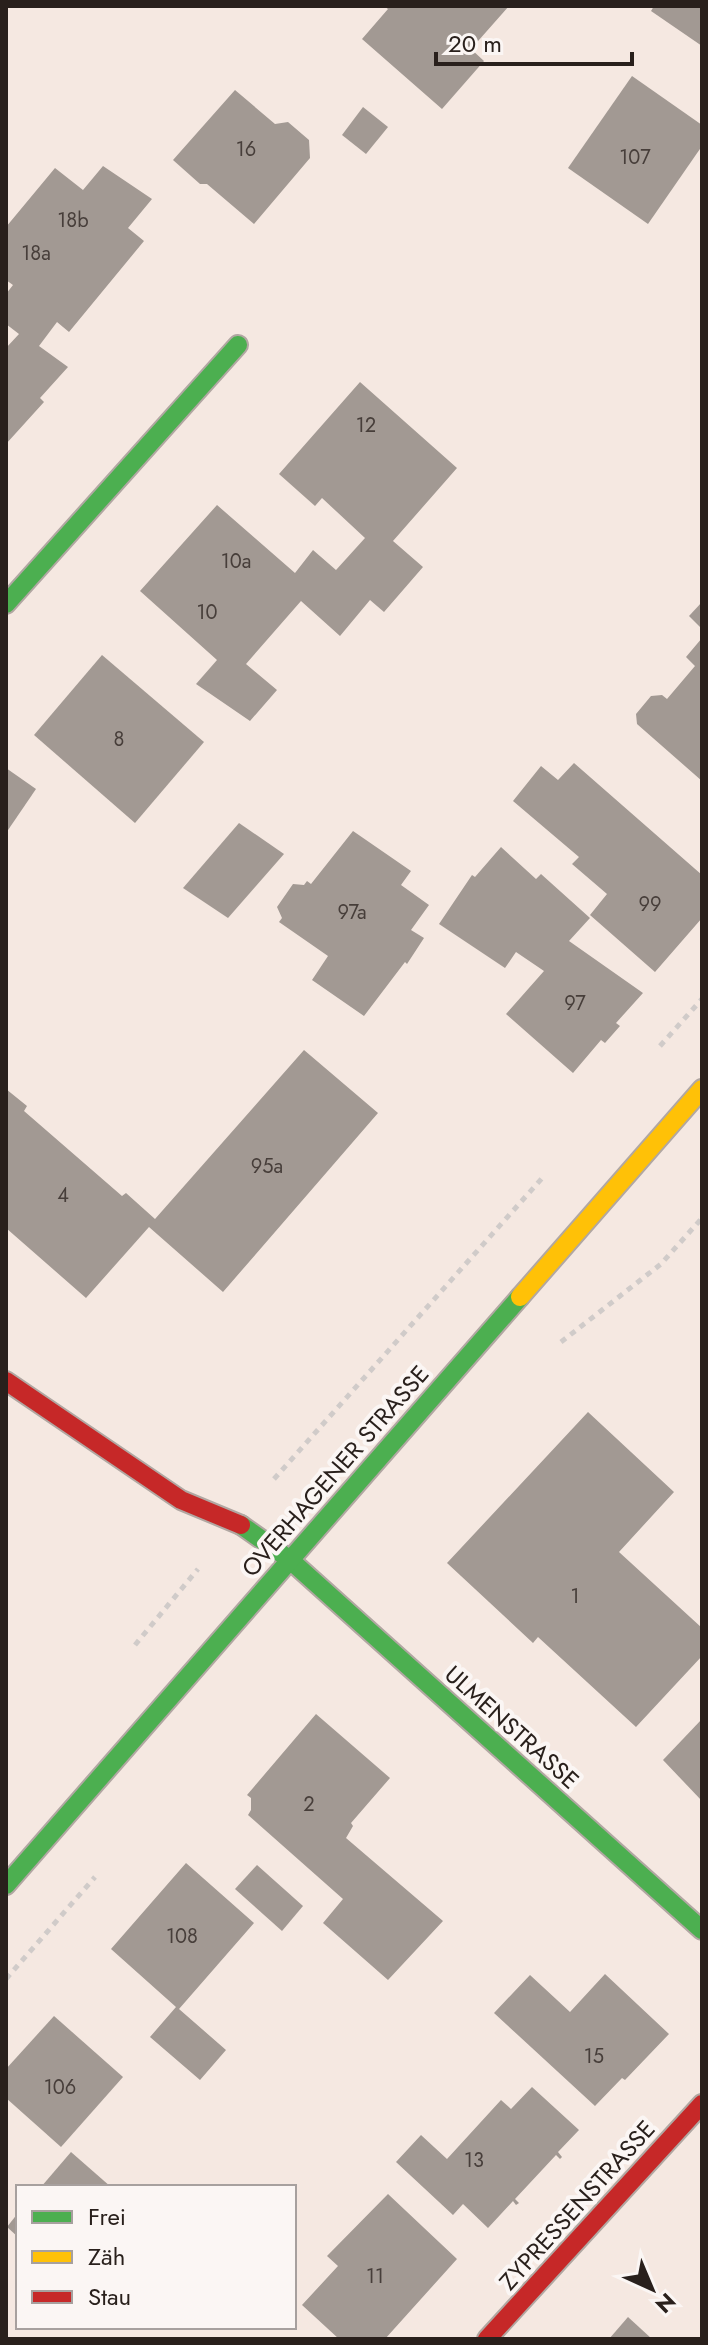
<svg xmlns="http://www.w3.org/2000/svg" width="708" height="2345" font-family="Jost,sans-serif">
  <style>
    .building { fill: #a29993 }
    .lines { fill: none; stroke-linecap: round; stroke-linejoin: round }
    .fast-casing { stroke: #b1a7a2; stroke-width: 22 }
    .slow-casing { stroke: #b1a7a2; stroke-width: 22 }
    .jam-casing { stroke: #b1a7a2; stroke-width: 22 }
    .path { stroke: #d0cbc9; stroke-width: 5; stroke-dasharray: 6 6; stroke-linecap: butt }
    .fast { stroke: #4caf50; stroke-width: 18 }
    .slow { stroke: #ffc107; stroke-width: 18 }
    .jam { stroke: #c62828; stroke-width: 18 }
    .labels { text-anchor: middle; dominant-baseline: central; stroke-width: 8; stroke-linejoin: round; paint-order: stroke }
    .number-label { font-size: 20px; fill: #473e3a }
    .street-label { font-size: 24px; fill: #29201c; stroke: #fbf6f4 }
  </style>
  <rect width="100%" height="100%" fill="#f5e8e1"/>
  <!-- building -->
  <g class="building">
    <polygon points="384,6 509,6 471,49 484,61 442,109 362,39 388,9"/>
    <polygon points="654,6 702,6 702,46 651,11"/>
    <polygon points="632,76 702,125 702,146 648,224 568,168"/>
    <polygon points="235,90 275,124 288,122 309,140 310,158 254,224 207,184 200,184 173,160"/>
    <polygon points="363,107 388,127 366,154 342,135"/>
    <polygon points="103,166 152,199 128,228 144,241 69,332 57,322 39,346 68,367 40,398 44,402 6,444 6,348 19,334 6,324 6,294 13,285 6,280 6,227 55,168 83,190"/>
    <polygon points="360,382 457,468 393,541 423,567 384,612 370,600 340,636 301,601 246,664 277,690 250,721 196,684 217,660 140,591 217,505 295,573 313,550 336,570 365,538 322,498 315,506 279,474"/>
    <polygon points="702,602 702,629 689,616"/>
    <polygon points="702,638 702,781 637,724 636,714 651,696 662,695 667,699 695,666 686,657"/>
    <polygon points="102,655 204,742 135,823 34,735"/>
    <polygon points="574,763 702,875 702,918 655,972 590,915 607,894 572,864 579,857 513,801 541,766 558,780"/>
    <polygon points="6,768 36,789 6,833"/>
    <polygon points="239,823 284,854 228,918 183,888"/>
    <polygon points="353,831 411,871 401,885 429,905 411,930 424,938 407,964 405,962 364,1016 312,980 328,956 279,922 282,918 277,907 293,884 304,885 307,881 311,884"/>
    <polygon points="501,847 536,879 541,874 590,918 569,941 643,993 616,1023 620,1026 605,1043 601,1040 573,1073 506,1014 544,971 516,952 505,968 439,924 472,875 475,877"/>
    <polygon points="304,1050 378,1113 223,1292 149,1227 86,1298 6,1228 6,1089 27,1106 24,1111 122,1196 126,1193 155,1219"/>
    <polygon points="588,1412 674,1492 619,1552 702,1628 702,1656 636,1727 538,1637 533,1643 447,1563"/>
    <polygon points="316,1714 390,1778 351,1823 353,1826 346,1838 443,1921 388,1980 323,1923 343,1899 248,1815 251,1810 251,1798 247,1795"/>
    <polygon points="702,1719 702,1801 663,1760"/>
    <polygon points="186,1863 254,1923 179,2009 226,2050 200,2080 150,2037 176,2007 111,1949"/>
    <polygon points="257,1865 303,1906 282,1931 235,1889"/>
    <polygon points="605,1974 669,2034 625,2080 622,2078 595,2106 494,2013 530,1975 570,2012"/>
    <polygon points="54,2016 123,2077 61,2147 6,2098 6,2069"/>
    <polygon points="532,2087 579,2130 558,2152 562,2157 560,2159 556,2155 515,2199 519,2203 516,2205 513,2201 488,2228 463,2204 453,2215 396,2162 421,2135 447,2159 501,2100 511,2109"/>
    <polygon points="71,2152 111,2187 41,2187"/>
    <polygon points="388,2194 457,2259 385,2339 339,2339 302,2305 338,2266 327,2256"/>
    <polygon points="18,2213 18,2237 7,2227"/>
    <polygon points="628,2317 652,2339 609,2339"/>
  </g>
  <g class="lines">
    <!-- fast casing -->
    <g class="fast-casing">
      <g id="fast">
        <polyline points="6,604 238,345"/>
        <polyline points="241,1525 289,1559 702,1930"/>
        <polyline points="6,1885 520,1297"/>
      </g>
    </g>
    <!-- slow casing -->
    <g class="slow-casing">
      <polyline id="slow" points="520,1297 702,1089"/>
    </g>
    <!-- jam casing -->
    <g class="jam-casing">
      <g id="jam">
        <polyline points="6,1381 181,1500 241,1525"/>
        <polyline points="487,2339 702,2104"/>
      </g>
    </g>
    <!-- path -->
    <g class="path">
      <polyline points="660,1046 702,999"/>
      <polyline points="561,1342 661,1264 702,1218"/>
      <polyline points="274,1479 544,1176"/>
      <polyline points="135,1645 198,1569"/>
      <polyline points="6,1979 95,1877"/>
    </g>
    <!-- fast -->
    <use href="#fast" class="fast"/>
    <!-- slow -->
    <use href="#slow" class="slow"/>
    <!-- jam -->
    <use href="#jam" class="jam"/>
  </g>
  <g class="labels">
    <!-- number labels -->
    <g class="number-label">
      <text x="246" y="149">16</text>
      <text x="635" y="157">107</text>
      <text x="73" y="220">18b</text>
      <text x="36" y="253">18a</text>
      <text x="366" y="425">12</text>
      <text x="236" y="561">10a</text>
      <text x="207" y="612">10</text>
      <text x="119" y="739">8</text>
      <text x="650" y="904">99</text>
      <text x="352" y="912">97a</text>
      <text x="575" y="1003">97</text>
      <text x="267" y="1166">95a</text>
      <text x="63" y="1195">4</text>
      <text x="575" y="1596">1</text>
      <text x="309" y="1804">2</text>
      <text x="182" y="1936">108</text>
      <text x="594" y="2056">15</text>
      <text x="60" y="2087">106</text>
      <text x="474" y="2160">13</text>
      <text x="375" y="2276">11</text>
    </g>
    <!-- street labels -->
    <g class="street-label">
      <text transform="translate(335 1471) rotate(-49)">OVERHAGENER STRASSE</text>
      <text transform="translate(512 1727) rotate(42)">ULMENSTRASSE</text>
      <text transform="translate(577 2205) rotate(-48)">ZYPRESSENSTRASSE</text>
    </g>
  </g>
  <!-- border -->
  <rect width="708" height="2345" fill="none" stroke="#29201c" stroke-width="16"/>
  <!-- legend -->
  <rect x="16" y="2185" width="280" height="144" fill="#fbf6f4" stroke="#a7a09e" stroke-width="2"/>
  <rect x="32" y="2211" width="40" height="12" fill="#4caf50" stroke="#a7a09e" stroke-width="2"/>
  <text x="88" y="2225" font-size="24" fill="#29201c">Frei</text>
  <rect x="32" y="2251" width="40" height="12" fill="#ffc107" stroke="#a7a09e" stroke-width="2"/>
  <text x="88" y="2265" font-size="24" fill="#29201c">Zäh</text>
  <rect x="32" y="2291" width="40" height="12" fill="#c62828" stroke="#a7a09e" stroke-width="2"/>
  <text x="88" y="2305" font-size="24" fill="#29201c">Stau</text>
  <!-- north arrow -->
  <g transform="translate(652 2289) rotate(136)" stroke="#fbf6f4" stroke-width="6" paint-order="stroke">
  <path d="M0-6L14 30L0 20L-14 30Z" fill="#29201c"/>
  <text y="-12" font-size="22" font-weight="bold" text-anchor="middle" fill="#29201c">N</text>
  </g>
  <!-- scale -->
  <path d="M436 52v12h196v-12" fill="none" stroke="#29201c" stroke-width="4"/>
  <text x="448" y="52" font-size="24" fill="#29201c" stroke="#fbf6f4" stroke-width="6" paint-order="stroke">20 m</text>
</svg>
